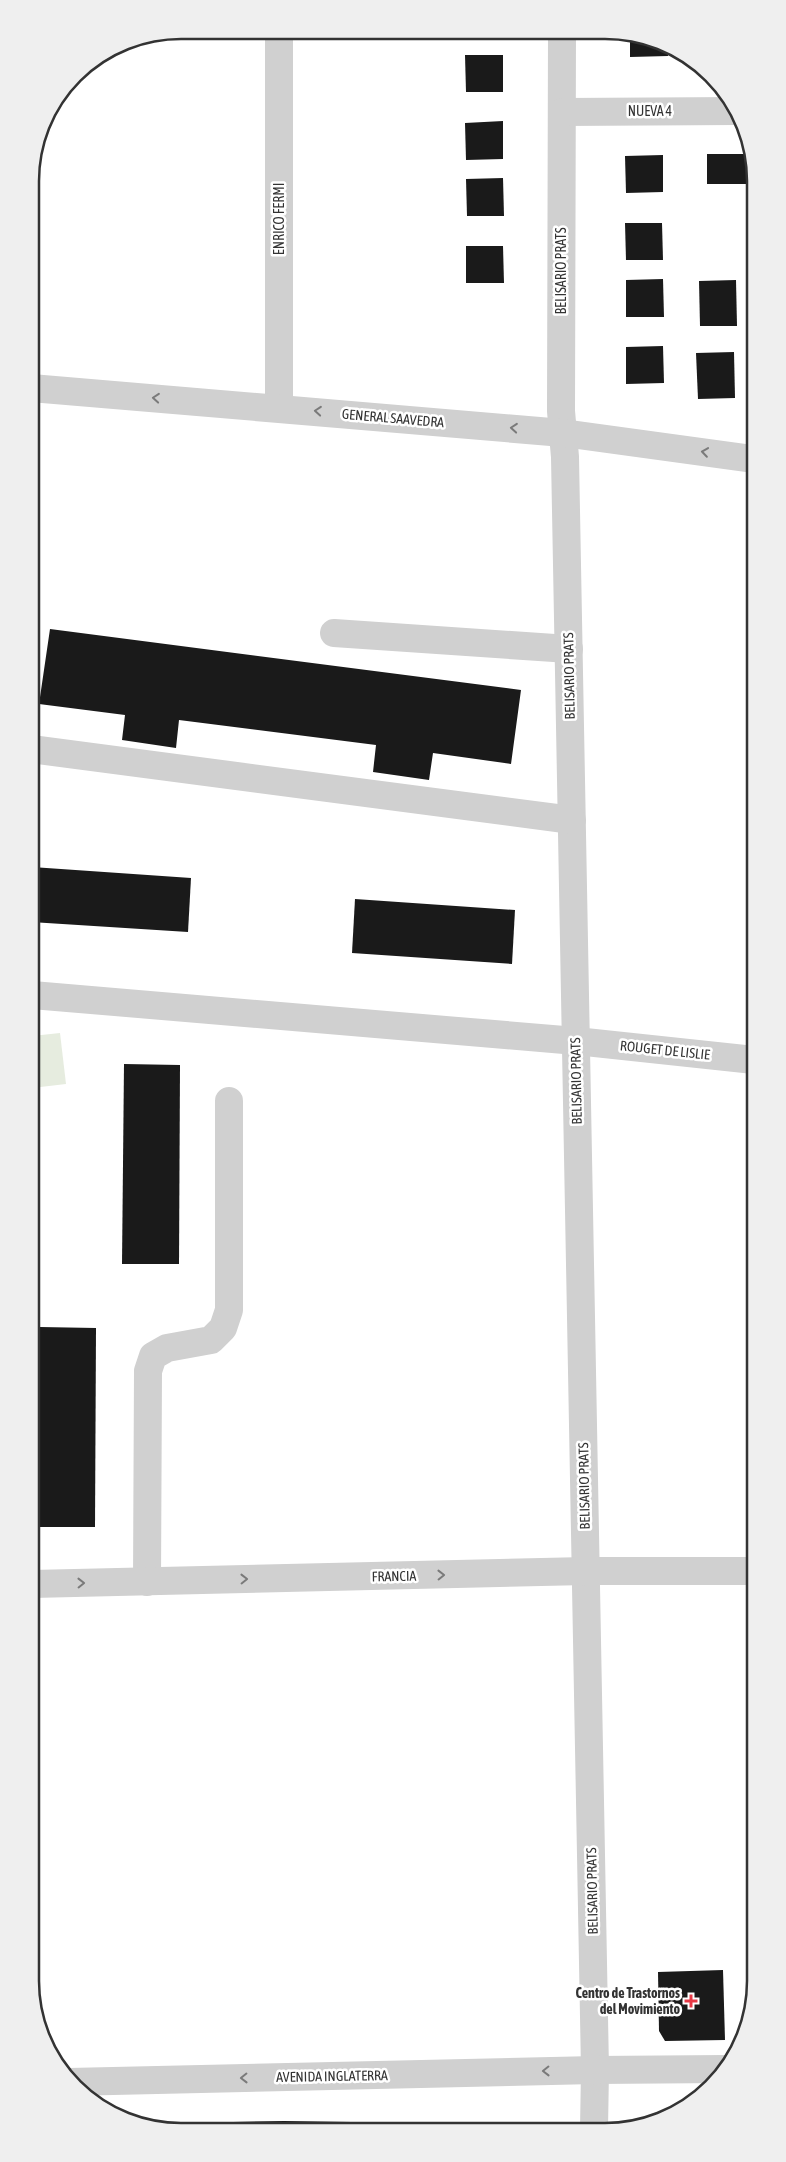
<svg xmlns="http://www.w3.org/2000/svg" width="786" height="2162" font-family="'Asap Condensed',sans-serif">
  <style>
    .green { fill: #e6ecdf }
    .building { fill: #1a1a1a }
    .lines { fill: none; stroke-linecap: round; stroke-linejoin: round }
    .minor { stroke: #d0d0d0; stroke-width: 28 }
    .oneway { stroke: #7a7a7a }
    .poi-dot { fill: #e63946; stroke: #fff; stroke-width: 2 }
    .labels { text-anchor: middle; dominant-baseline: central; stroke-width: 5; stroke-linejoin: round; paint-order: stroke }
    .street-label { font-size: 14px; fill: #333; stroke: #fff }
    .poi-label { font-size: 14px; font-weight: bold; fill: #333; stroke: #fff; text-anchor: end }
    .rim { fill: none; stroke: #333; stroke-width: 2.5 }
  </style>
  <rect width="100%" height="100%" fill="#fff"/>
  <!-- green -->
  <polygon class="green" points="60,1033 66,1084 32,1088 32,1036"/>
  <!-- building -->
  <g class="building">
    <polygon points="630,33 635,33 667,45 668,56 630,57"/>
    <polygon points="465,55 503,55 503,92 466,92"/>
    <polygon points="503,121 503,159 466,160 465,123"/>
    <rect x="707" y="154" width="46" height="30"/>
    <polygon points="663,155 663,192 626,193 625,156"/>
    <polygon points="503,178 504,216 467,216 466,179"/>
    <polygon points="625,223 662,223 663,260 626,260"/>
    <polygon points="466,246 503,246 504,283 466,283"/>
    <polygon points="663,279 664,317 626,317 626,280"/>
    <polygon points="736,280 737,326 700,326 699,281"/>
    <polygon points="663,346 664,383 626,384 626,347"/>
    <polygon points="734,352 735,398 698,399 696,353"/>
    <polygon points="50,629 521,690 511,764 433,753 429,780 373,772 376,745 179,720 176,748 122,740 125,715 39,704"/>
    <polygon points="32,867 191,878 188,932 31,922"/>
    <polygon points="355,899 515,910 512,964 352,953"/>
    <polygon points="124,1064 180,1065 179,1264 122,1264"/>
    <polygon points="40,1327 96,1328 95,1527 39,1527"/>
    <polygon points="723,1970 725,2040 665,2041 659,2031 658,1972"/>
    <polygon points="284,2121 352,2122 351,2129 233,2129 233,2122"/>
  </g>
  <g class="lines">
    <!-- minor -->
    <g class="minor">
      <polyline points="279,31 279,408"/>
      <polyline points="562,32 561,411 565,457 595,2070 594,2129"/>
      <polyline points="562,112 738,111"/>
      <polyline points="31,388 563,433 753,459"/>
      <polyline points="334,633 569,649"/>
      <polyline points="31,749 572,820"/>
      <polyline points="32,995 576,1041 754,1060"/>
      <polyline points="147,1582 148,1371 153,1356 167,1348 211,1340 223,1328 229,1310 229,1101"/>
      <polyline points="32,1584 586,1571 755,1571"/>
      <polyline points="69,2082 595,2070 726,2069"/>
    </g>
  </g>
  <!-- one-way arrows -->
  <defs><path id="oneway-chevron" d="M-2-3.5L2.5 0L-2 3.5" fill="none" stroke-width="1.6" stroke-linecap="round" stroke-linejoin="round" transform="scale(1.25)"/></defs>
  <g class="oneway">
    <use href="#oneway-chevron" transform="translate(156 398) rotate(-175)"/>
    <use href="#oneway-chevron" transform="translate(318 411) rotate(-175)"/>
    <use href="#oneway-chevron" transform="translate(514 428) rotate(-175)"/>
    <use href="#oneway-chevron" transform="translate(705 452) rotate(-172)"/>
    <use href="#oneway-chevron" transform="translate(441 1575) rotate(-1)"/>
    <use href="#oneway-chevron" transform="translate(244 1579) rotate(-1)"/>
    <use href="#oneway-chevron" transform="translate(81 1583) rotate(-1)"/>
    <use href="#oneway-chevron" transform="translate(546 2071) rotate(179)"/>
    <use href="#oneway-chevron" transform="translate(244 2078) rotate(179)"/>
  </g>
  <!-- markers -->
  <path class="poi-dot" d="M688.5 1993.5h5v5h5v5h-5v5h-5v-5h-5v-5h5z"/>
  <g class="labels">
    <!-- street labels -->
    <g class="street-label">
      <text x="650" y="111">NUEVA 4</text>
      <text transform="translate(279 219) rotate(-90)">ENRICO FERMI</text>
      <text transform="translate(561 271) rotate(-90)">BELISARIO PRATS</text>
      <text transform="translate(393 418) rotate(5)">GENERAL SAAVEDRA</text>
      <text transform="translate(569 676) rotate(-91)">BELISARIO PRATS</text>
      <text transform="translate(665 1050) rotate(6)">ROUGET DE LISLIE</text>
      <text transform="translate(576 1081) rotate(-91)">BELISARIO PRATS</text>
      <text transform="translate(584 1486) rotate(-91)">BELISARIO PRATS</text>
      <text transform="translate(394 1576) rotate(-1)">FRANCIA</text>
      <text transform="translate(592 1891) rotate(-91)">BELISARIO PRATS</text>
      <text transform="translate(332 2076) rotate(-1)">AVENIDA INGLATERRA</text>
    </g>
    <!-- poi labels -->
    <g class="poi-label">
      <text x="680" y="1993">Centro de Trastornos<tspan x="680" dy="16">del Movimiento</tspan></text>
    </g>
  </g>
  <!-- crop -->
  <path d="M0 0H786V2162H0ZM181 39H605A142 142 0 0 1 747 181V1981A142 142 0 0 1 605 2123H181A142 142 0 0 1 39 1981V181A142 142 0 0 1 181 39Z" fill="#efefef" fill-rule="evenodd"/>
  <path class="rim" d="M181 39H605A142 142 0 0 1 747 181V1981A142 142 0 0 1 605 2123H181A142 142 0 0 1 39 1981V181A142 142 0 0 1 181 39Z"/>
</svg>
